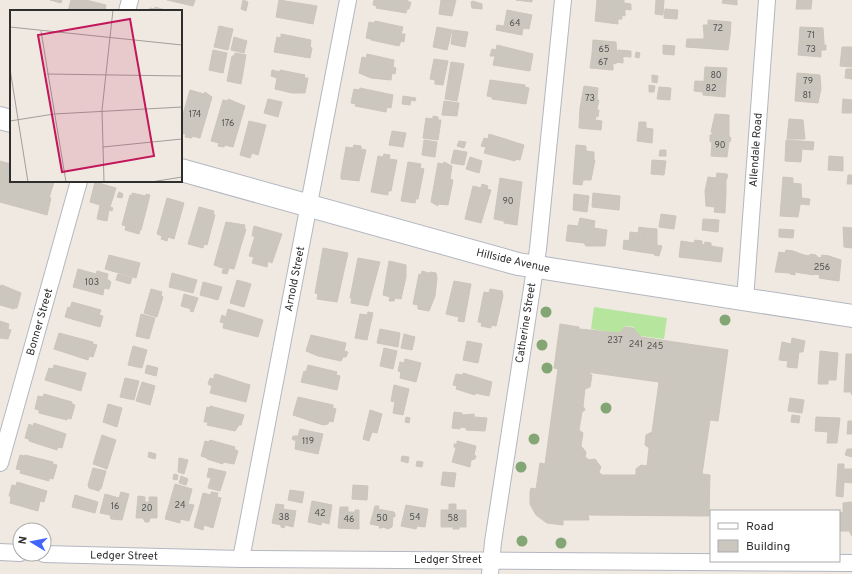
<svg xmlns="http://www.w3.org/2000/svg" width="852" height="574" font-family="Overpass,sans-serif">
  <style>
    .green { fill: #b6e59e }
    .building { fill: #cbc7bf; stroke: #cbc5ba; fill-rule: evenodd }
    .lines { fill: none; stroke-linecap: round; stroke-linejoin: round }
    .street-casing { stroke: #b4b7c1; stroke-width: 18 }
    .secondary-casing { stroke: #b4b7c1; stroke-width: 24 }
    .street { stroke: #fff; stroke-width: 16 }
    .secondary { stroke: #fff; stroke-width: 22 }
    .tree { fill: #84a574 }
    .labels { text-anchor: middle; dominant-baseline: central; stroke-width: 4; stroke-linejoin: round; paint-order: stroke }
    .number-label { font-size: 9px; fill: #555452 }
    .street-label { font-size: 11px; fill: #2e2e2e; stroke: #fff }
    .inset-road { fill: none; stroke: #a29e99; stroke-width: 1 }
    .view { fill: #c2185b; fill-opacity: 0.15; stroke: #c2185b; stroke-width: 2 }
    .inset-edge { fill: none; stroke: #2e2e2e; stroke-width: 2 }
  </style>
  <rect width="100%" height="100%" fill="#efe9e1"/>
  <!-- green -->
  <polygon class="green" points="594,307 667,318 664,339 633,335 634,327 625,326 623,334 591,329"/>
  <!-- building -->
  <g class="building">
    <polygon points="50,0 62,0 61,3"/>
    <polygon points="71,0 86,0 106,5 105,11 68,11"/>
    <polygon points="167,0 195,0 193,6"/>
    <polygon points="243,0 248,2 246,11 241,9"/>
    <polygon points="279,0 317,6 313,24 276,17"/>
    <polygon points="374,0 408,0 408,2 411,2 409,9 407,9 406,13 376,8 377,6 373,5"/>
    <polygon points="441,0 456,0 452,16 439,14"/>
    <polygon points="516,0 532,0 532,2"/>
    <polygon points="597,0 624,0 624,3 631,4 631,10 621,9 622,19 618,19 618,24 595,21"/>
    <polygon points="656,0 664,0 663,15 655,14"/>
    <polygon points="723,0 737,0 737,5 722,3"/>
    <polygon points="797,0 812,0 811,9 796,9"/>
    <polygon points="473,1 482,4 482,9 472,8 471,2"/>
    <polygon points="155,7 168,11 149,11 150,8 155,9"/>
    <polygon points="665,9 678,10 677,19 664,18"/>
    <polygon points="507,10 532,15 529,29 523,28 522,35 496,30 497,25 504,26"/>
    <polygon points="621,10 625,10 625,16 621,15"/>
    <polygon points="708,20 731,22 730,36 704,34 703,25 708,25"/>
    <polygon points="375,21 403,27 401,34 405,34 404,42 401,41 399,46 371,40 371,39 366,38 369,22 374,23"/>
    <polygon points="219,26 233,29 228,50 214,47"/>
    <polygon points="437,27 452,30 447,50 433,47"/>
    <polygon points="800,27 823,28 824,43 799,42"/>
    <polygon points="453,30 468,32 465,47 451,44"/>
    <polygon points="281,34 311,40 310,47 312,48 310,58 274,52 277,37 281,38"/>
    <polygon points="704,34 730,36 728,50 686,47 687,39 704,39"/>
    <polygon points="234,37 247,41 244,53 231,50"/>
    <polygon points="593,40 616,42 617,57 592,54"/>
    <polygon points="799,42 824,43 824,45 826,45 826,50 821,50 821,57 798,55"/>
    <polygon points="497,45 533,54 530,71 493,65 495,56 490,56 492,49 496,50"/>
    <polygon points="663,45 675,46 674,55 663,54"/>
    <polygon points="842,47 852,47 852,67 840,66"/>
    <polygon points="213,50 227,53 223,73 209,70"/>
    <polygon points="618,50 631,51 631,57 617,56"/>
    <polygon points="636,52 640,53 639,58 635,57"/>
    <polygon points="235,53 246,55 241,84 227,81 232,56 234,56"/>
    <polygon points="367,54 394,60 393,67 396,68 395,74 392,73 391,80 371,78 359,73 362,57 366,58"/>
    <polygon points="592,54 617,57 616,64 613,63 613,70 590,68"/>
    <polygon points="617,56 623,57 623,63 616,62"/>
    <polygon points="434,59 448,61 443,85 435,84 435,80 430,79"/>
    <polygon points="451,62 464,64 457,101 445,99"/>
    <polygon points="705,67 727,68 726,82 704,81"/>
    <polygon points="846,69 852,69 852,79 845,78"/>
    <polygon points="272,70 280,72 280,70 305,75 304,78 308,78 305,93 292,93 275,89 277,78 271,76"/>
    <polygon points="797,73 820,75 821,89 796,87"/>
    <polygon points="652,75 658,76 657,83 652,82"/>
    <polygon points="490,80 525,85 525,87 529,88 526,104 492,99 492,97 487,96"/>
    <polygon points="695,81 726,82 725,97 703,95 703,92 694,91"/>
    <polygon points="649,85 655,86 654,92 649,92"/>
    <polygon points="584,86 598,88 597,100 599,100 597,109 580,108"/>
    <polygon points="659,87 671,88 670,100 657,99"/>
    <polygon points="796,87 821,89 818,103 795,101"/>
    <polygon points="360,88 393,95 391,108 387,107 386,112 355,106 356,104 351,103 354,89 359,90"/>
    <polygon points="190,90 204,94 205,92 212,97 200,138 192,136 192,138 185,137 186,134 181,133 181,121"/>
    <polygon points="403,96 416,98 415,101 411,100 410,105 402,104"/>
    <polygon points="228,99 245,106 233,147 225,145 224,147 218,146 219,143 211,141 223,100 228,101"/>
    <polygon points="268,99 282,102 278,117 264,113"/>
    <polygon points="843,99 852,100 852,113 842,113"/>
    <polygon points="444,101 459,103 457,116 442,115"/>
    <polygon points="580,108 599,110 598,117 596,116 595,120 602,121 601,130 579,128"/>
    <polygon points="715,114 729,115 729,136 713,134 711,132"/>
    <polygon points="433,116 438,117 438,120 441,120 438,140 423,138 426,118 433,119"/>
    <polygon points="789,119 803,120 805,139 787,139"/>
    <polygon points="249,121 266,125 258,155 252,153 250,158 240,155"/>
    <polygon points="639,122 646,122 646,128 653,129 652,143 637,141"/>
    <polygon points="392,131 406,133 403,147 389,145"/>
    <polygon points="489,134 524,145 520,160 516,159 515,161 484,153 486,147 481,146 484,138 488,139"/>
    <polygon points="713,134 729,136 731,138 730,142 729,141 727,157 711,156 712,142 710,142 710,135"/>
    <polygon points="424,140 437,142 435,157 422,155"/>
    <polygon points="786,140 814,142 813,150 802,149 801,162 785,161"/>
    <polygon points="459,141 466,142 464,148 457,146"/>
    <polygon points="354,145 361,146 361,149 366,150 359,181 341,179 341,175 346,147 353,148"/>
    <polygon points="576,145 586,146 586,151 594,152 594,160 595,160 591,180 583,180 582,185 573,184"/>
    <polygon points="454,150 467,152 464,165 451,163"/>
    <polygon points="660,150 666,150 666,156 659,156"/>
    <polygon points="384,154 390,155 389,159 397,160 391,191 388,191 388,195 371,192 378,156 383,157"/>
    <polygon points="829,156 843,157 843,171 828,170"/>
    <polygon points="470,157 482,161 479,173 466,169"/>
    <polygon points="652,160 666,161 664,175 651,174"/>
    <polygon points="0,161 11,164 11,181 54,182 49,198 51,198 47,215 0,202"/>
    <polygon points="408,162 421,164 420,168 424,169 418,199 416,199 415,203 401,201"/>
    <polygon points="444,162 452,166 450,179 453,180 448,205 438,204 438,206 431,202 438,163 443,164"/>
    <polygon points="717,173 727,174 728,176 726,180 726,192 705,191 708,177 716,178"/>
    <polygon points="848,175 852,175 852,184 847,184"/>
    <polygon points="783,177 793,178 793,183 801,184 802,204 800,205 798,217 780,216"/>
    <polygon points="500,178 522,182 517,225 504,223 504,221 494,219"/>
    <polygon points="95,182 116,188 110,207 113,208 112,211 109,210 107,221 97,219 100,205 90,202"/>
    <polygon points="482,184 488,186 487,189 491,190 481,223 465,219 473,186 481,188"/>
    <polygon points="705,191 726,192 725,213 714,212 715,207 706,206"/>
    <polygon points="119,192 123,194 122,198 117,197"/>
    <polygon points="132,193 146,196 146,194 150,195 141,230 140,230 139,234 125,230 126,226 122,225 130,195 132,196"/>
    <polygon points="593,193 620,196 619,210 592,207"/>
    <polygon points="574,194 589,196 587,212 573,210"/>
    <polygon points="167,198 184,203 174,239 168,237 167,241 161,239 162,236 157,234"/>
    <polygon points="802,198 810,199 809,205 802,204"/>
    <polygon points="199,207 214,211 213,214 215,215 207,245 204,244 203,248 188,244"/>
    <polygon points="661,214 676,216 674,229 659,227"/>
    <polygon points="580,218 595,221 594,228 607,230 605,246 586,246 584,243 566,241 568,225 578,226"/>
    <polygon points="703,219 719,220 718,232 702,230"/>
    <polygon points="226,222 245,225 244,229 246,229 234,269 229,268 227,274 222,273 224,266 222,268 214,265"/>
    <polygon points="254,226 282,234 272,263 268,261 267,267 252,263 254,257 249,256 255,236 252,236"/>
    <polygon points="639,227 645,228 641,252 623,249 624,240 629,241 630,232 638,233"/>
    <polygon points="843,227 852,228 852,248 844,247"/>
    <polygon points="645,228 657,229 657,245 662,246 659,256 654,255 655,254 641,252"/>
    <polygon points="779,229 794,230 793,238 779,237"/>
    <polygon points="695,240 702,241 702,244 704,245 705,242 711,243 711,246 723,248 721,262 679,257 681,241 694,243"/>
    <polygon points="323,248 348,253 337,302 317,299 318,294 315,293"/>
    <polygon points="786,250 793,251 790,273 775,272 779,252 785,253"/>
    <polygon points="793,251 804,255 801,273 795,272 795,275 790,274"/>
    <polygon points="810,254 816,255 817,257 814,275 801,273 804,255 810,256"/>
    <polygon points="109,255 140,263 136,278 105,269"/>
    <polygon points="822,255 829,256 825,279 819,278 820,275 814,274 817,257 821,258"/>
    <polygon points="829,256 841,260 839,281 825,279"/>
    <polygon points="358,258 380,262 368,306 351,303 352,298 350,298"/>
    <polygon points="389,261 406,265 406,277 401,299 395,298 394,301 389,301 390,297 383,295"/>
    <polygon points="78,269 96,274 97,271 108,274 107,279 111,282 109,289 104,288 103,295 73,287"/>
    <polygon points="422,271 429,273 428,276 421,275"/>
    <polygon points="430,272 436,273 437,278 435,296 429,311 418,309 418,305 413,304 419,274 429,276"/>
    <polygon points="172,273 197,280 193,293 169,287"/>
    <polygon points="118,274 132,278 130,284 116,280"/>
    <polygon points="237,280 251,284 244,307 230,303"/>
    <polygon points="454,281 471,284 464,322 458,321 459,317 446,314"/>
    <polygon points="203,282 222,287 218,300 200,295"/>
    <polygon points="2,285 21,293 17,308 14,308 14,309 0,305 0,286"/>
    <polygon points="151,289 162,292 161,296 163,297 157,317 144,313"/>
    <polygon points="490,289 502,291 503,296 496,326 491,325 491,328 481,326 482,323 478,322 484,292 489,293"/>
    <polygon points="184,294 198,298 193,312 190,311 191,309 181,306"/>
    <polygon points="72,302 101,310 99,315 103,316 100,327 65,317 68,307 70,308"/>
    <polygon points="228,309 263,320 258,337 223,328 224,323 220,322 222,315 226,317"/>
    <polygon points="368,312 373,313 367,340 355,338 360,314 367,315"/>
    <polygon points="141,314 155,318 149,339 136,336"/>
    <polygon points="0,321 9,324 8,329 11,330 8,339 0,338"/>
    <path d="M560,324L579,327V329L619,333L625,327L633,328L641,337L728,350L718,421L710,420L702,474L710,475L709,516L588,515L589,520H563V525L547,523L536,515L530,504V492L531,488L536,489L540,463L545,464L558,369L554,368ZM587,372L659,382L652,432L646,435L645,445L649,448L647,466L641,465L636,469V475H602L599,472L601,467L595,459L589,460L585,457L586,452L581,446L583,433L579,430L582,412L585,410L583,406L585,389L590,387L592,375Z"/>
    <polygon points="380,329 400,333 398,347 377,343"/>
    <polygon points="59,333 93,342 93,344 97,345 93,357 89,356 88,360 54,349"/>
    <polygon points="404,334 415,337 412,350 401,348"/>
    <polygon points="311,335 346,343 344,351 348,352 346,357 343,357 341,361 318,356 306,351"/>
    <polygon points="792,338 805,341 803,352 799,352 797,368 787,367 788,361 779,360 782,342 791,344"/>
    <polygon points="467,341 482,344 478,363 463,360"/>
    <polygon points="133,346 147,350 142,368 128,365"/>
    <polygon points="384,348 397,351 393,369 380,366"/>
    <polygon points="820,351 838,353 836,380 828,380 828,384 818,384"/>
    <polygon points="846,354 852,354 852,395 851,392 844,392"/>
    <polygon points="405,359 421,363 416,382 400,378 401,372 398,371 400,362 404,363"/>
    <polygon points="54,365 86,373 81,391 45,380 49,368 53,369"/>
    <polygon points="147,365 158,368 156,376 145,373"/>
    <polygon points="308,365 337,372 336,375 340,376 337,390 301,382 304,371 306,372"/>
    <polygon points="463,373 492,382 489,396 475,393 475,395 456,389 457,386 453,385 456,374 463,375"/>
    <polygon points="216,374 250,385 246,402 210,393 212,386 208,384 210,378 214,379 214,375"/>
    <polygon points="125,378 139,381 134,400 120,397"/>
    <polygon points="142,382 155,386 150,405 136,401"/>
    <polygon points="394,385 409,389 403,415 393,413 395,402 391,401"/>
    <polygon points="44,394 72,402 72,404 75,405 71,419 67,418 67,420 39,413 39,410 35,409 38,396 43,397"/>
    <polygon points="298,397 333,405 333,408 336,409 333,422 329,421 328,424 323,425 293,415"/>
    <polygon points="790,398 804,400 802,413 788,411"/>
    <polygon points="108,404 122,408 117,427 103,422"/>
    <polygon points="210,406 244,415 241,425 239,425 235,431 207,425 208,422 204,422 207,407 210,408"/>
    <polygon points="370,410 382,414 377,433 372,432 369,441 363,439"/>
    <polygon points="454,412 462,413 462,415 474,414 474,417 487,418 485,431 466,430 467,428 460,427 460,429 452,428"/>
    <polygon points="792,415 800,416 799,423 791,422"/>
    <polygon points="406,417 410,418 409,423 405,422"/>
    <polygon points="816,417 840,418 837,443 827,443 828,432 815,431"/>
    <polygon points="848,421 852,421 852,434 847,434"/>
    <polygon points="34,423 66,434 62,448 58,447 57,450 29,441 29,439 25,438 29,424 33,426"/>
    <polygon points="300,429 323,434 318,454 295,449 296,441 292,439 293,436 298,436"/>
    <polygon points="102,435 116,440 107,469 93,464"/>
    <polygon points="210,440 235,447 234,449 238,451 234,464 223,462 223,464 207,459 207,458 201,456 205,441 209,442"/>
    <polygon points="457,441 476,446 474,455 476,456 475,459 471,460 470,467 452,462 456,448 454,447 454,444 457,444"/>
    <polygon points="847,449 852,449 852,457 845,455"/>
    <polygon points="149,452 156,454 155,459 148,457"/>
    <polygon points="20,455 24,456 25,455 53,462 53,464 57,465 53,479 49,478 49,481 20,473 21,470 16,469"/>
    <polygon points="402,456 409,457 408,463 401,461"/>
    <polygon points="179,458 188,460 184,474 178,472"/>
    <polygon points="417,461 423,462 422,467 416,466"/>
    <polygon points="838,464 844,464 844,469 852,469 852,483 844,482 843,497 836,496"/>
    <polygon points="93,468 106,471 101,489 100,488 99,491 89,488 88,485"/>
    <polygon points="209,468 226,472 220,491 208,488 211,478 207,477"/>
    <polygon points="443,472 456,473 454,487 441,485"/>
    <polygon points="174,474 178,475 177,480 173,479"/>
    <polygon points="181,476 188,479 186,485 179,483"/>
    <polygon points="17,482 47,491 44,502 40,501 38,511 10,503 11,497 9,496 12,485 16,486"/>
    <polygon points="175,484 192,489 188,504 194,505 189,521 180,519 180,523 165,519"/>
    <polygon points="353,485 368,486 367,500 352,499"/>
    <polygon points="290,490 304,492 302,503 288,500"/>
    <polygon points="121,492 129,494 122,520 111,519 110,515 100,513 105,494 119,498"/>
    <polygon points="211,492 218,493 217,497 221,498 213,528 204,525 203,530 194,527 203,493 211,495"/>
    <polygon points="75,495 98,502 95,513 72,507"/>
    <polygon points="138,496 145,497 145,502 149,502 149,497 157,497 157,518 150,518 149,522 145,522 143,518 136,518"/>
    <polygon points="312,501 332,505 329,524 322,522 321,525 308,522"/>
    <polygon points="850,502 852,502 852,536 849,531 840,531 840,512 843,513 843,503"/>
    <polygon points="276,504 284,505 283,509 296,511 293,527 285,525 284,528 281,527 281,525 272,523"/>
    <polygon points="449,504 456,504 456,510 466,510 466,527 459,527 459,529 453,529 453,527 441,527 441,510 449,510"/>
    <polygon points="406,505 428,509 425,527 417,526 416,529 401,526"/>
    <polygon points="375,506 379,506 378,509 394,512 395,514 395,517 393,516 392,527 388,529 383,527 382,528 379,528 380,526 370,524"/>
    <polygon points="340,507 348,507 348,512 355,512 355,510 359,510 359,529 338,528"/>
  </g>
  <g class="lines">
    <!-- street casing -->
    <g class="street-casing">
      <g id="street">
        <polyline points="127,11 130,0"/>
        <polyline points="745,300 767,0"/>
        <polyline points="0,463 79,181"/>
        <polyline points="0,552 20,553"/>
        <polyline points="44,554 241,559 852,563"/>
        <polyline points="241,559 348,0"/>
        <polyline points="490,574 493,542 538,249 563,0"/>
      </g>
    </g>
    <!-- secondary casing -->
    <g class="secondary-casing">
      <g id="secondary">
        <polyline points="0,118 11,121"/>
        <polyline points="181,170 518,264 852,316"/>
      </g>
    </g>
    <!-- street -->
    <use href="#street" class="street"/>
    <!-- secondary -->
    <use href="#secondary" class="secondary"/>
  </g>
  <!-- trees -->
  <g class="tree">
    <circle cx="546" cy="312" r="5.5"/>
    <circle cx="725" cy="320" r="5.5"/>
    <circle cx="542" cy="345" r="5.5"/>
    <circle cx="547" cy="368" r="5.5"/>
    <circle cx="606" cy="408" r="5.5"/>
    <circle cx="534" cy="439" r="5.5"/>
    <circle cx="521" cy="467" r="5.5"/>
    <circle cx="522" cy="541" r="5.5"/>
    <circle cx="561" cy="543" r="5.5"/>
  </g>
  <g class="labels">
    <!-- number labels -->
    <g class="number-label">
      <text x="515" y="23">64</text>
      <text x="718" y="28">72</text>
      <text x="811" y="35">71</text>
      <text x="604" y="49">65</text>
      <text x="811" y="49">73</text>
      <text x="603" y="62">67</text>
      <text x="716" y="75">80</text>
      <text x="808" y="81">79</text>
      <text x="711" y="88">82</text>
      <text x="807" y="95">81</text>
      <text x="590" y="98">73</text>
      <text x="195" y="114">174</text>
      <text x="228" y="123">176</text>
      <text x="720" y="145">90</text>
      <text x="508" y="201">90</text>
      <text x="822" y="267">256</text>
      <text x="92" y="282">103</text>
      <text x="615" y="340">237</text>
      <text x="636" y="344">241</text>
      <text x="655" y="346">245</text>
      <text x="308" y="441">119</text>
      <text x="180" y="505">24</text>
      <text x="115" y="506">16</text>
      <text x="147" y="508">20</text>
      <text x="320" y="513">42</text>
      <text x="284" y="517">38</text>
      <text x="415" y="517">54</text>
      <text x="382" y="518">50</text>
      <text x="453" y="518">58</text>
      <text x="349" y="519">46</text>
    </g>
    <!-- street labels -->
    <g class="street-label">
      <text transform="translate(756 150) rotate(-86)">Allendale Road</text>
      <text transform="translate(513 261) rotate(13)">Hillside Avenue</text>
      <text transform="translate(295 279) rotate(-79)">Arnold Street</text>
      <text transform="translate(40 322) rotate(-74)">Bonner Street</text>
      <text transform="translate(526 323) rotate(-81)">Catherine Street</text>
      <text transform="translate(124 556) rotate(1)">Ledger Street</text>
      <text x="448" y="560">Ledger Street</text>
    </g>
  </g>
  <!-- overview -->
  <g transform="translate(10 10)">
    <rect width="172" height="172" fill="#efe9e1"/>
    <path class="inset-road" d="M0,17L172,35M31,21L56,172M0,59L18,172M37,64L172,66M0,111L44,104L172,97M93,137L172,129M94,172L92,100L103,0M141,172L172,167"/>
    <path class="view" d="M120,9L144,146L52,162L28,25Z"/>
    <rect width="172" height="172" class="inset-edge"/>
  </g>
  <!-- legend -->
  <rect x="710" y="510" width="130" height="52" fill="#ffffff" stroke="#ababab"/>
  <rect x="718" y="523" width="20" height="6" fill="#ffffff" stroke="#ababab"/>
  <text x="746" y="530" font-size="12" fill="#2e2e2e">Road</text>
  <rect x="718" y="540" width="20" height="12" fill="#cbc7bf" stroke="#ababab"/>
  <text x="746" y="550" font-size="12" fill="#2e2e2e">Building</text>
  <!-- north arrow -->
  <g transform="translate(32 542) rotate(280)"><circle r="19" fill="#ffffff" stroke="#ababab"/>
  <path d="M0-3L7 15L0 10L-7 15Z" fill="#4264fb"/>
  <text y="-6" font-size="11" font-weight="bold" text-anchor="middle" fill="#2e2e2e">N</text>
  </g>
</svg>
